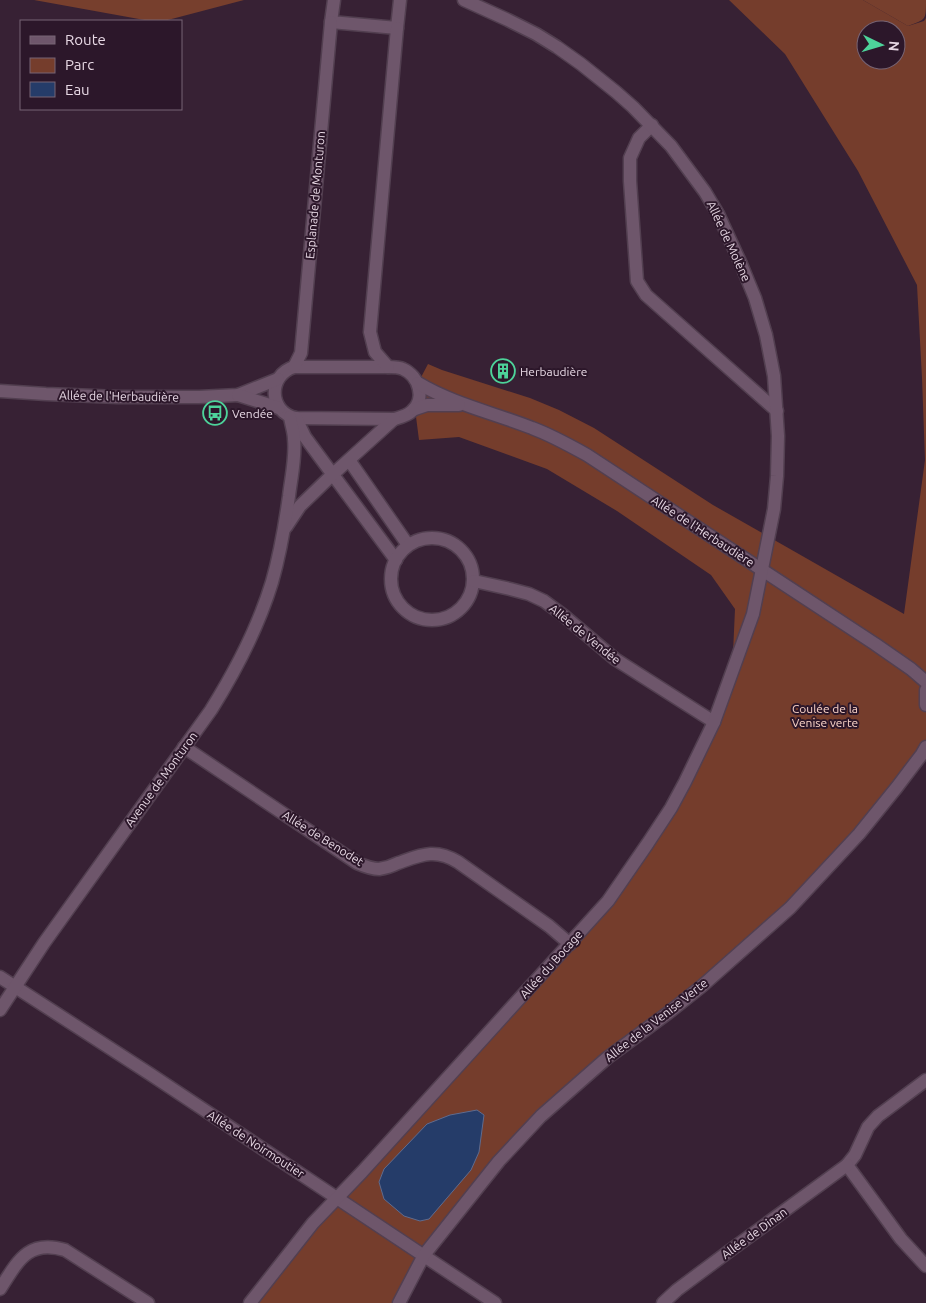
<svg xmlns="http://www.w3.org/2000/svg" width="926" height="1303" font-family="Ubuntu,sans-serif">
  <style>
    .green { fill: #753d2c; fill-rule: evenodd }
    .forest { fill: #773f2d }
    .water { fill: #253c69; stroke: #5f6b8e }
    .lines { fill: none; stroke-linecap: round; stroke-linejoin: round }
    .minor-casing { stroke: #523f50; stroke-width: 15 }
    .minor { stroke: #6e566b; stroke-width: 12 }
    .labels { text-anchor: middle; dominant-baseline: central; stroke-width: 4; stroke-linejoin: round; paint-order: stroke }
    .street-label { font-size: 12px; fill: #e7d8e4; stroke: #2c172a }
    .poi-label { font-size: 12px; fill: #e7d8e4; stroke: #2c172a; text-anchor: start }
    .park-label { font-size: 12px; fill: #fad4c8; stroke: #2c172a }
  </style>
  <rect width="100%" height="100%" fill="#372134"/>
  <!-- green -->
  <path class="green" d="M729,0H863L908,26L924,21L926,18V747L790,908L607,1058L473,1192L399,1303H250L570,944L648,843L732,675L735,609L711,575L617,511L547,469L459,437L419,440L415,409L418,383L428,364L442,370L530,398L559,410L594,428L713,505L904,614L925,460L922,378L917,285L858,171L785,54ZM866,30H896V60H866Z"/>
  <!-- forest -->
  <g class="forest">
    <polygon points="34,0 244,0 164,21 150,21"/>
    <path d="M863,0H926C926,21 926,19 908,26Z"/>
  </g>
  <!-- water -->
  <polygon class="water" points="477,1110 484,1115 479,1152 471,1170 429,1219 420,1221 404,1216 384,1199 379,1182 384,1169 427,1124 450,1115"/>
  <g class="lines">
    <!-- minor casing -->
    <g class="minor-casing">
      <g id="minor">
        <polyline points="334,0 331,22 397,28 400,0"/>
        <polyline points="652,125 639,138 630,158 630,181 637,281 646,295 777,411"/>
        <path d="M294,367H388C393,367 399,367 403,369C419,376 426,399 412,411C407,416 401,417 394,419L296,418C268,412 268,375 294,367Z"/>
        <polyline points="294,367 301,353 331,22"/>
        <polyline points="388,367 375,352 370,332 397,28"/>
        <path d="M418,383C453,404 494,413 532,428C551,435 569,445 587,455L875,644L911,669L926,682"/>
        <polyline points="0,391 46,394 118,397 199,397 238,395 278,379"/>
        <polyline points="238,395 279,408"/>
        <polyline points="415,409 427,405 459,405"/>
        <polyline points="296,418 305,437 396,560"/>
        <polyline points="349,460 408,545"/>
        <polyline points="286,527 300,506 332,475 394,419"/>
        <circle cx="432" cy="579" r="41"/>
        <polyline points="474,581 510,589 529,594 544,601 563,615 615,659 714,722"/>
        <polyline points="926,690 926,705"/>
        <path d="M184,747L357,863C364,866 372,869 379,869C386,868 392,866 398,863C421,855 435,848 458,862L549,926L570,944"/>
        <polyline points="0,977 150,1074 495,1303"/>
        <path d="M0,1010L44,943L211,710C236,670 258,628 272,582C280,554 285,525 289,496C291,478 296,458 294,439C294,432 291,424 290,417"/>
        <polyline points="926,1080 878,1116 868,1127 855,1155 847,1165 901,1239 926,1266"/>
        <path d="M0,1289C18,1261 28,1239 65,1250L148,1303"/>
        <polyline points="250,1303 313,1223 362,1172 608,901 648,843 671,808 685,782 714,722 753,614 774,509 777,476 778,436 774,376 766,335 755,298 741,264 718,214 705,192 671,146 633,107 616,92 581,64 557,47 536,34 508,20 464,0"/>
        <polyline points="399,1303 424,1255 499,1161 541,1116 607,1058 668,1013 702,986 790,908 859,834 897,787 922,754 926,747"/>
        <polyline points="663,1303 677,1290 728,1252 847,1165"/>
      </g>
    </g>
    <!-- minor -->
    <use href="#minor" class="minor"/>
  </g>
  <!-- icons -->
  <defs>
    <g id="building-ring" transform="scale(1.25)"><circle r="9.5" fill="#2c172a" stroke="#4dd39a" stroke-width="1.5"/><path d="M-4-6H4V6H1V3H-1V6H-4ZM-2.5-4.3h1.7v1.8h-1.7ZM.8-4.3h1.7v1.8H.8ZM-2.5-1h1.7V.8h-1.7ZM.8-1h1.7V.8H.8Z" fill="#4dd39a"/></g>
    <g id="bus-ring" transform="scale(1.25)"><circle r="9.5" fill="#2c172a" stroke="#4dd39a" stroke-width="1.5"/><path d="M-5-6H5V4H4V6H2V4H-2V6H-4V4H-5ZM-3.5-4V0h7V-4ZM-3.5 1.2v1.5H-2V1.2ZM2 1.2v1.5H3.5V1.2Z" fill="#4dd39a"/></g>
  </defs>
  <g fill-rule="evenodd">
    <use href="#building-ring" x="503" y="371"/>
    <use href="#bus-ring" x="215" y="413"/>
  </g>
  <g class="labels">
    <!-- street labels -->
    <g class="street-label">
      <text transform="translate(315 195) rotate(-85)">Esplanade de Monturon</text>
      <text transform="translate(729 241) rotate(65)">Allée de Molène</text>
      <text transform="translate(119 396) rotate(1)">Allée de l'Herbaudière</text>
      <text transform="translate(703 531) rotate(33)">Allée de l'Herbaudière</text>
      <text transform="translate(585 634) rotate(39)">Allée de Vendée</text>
      <text transform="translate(161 779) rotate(-54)">Avenue de Monturon</text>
      <text transform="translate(323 838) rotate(32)">Allée de Benodet</text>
      <text transform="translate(551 964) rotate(-48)">Allée du Bocage</text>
      <text transform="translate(656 1020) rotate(-38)">Allée de la Venise Verte</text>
      <text transform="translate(256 1144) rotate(33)">Allée de Noirmoutier</text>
      <text transform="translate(754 1233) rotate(-36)">Allée de Dinan</text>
    </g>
    <!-- poi labels -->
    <g class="poi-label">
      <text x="520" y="371">Herbaudière</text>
      <text x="232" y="413">Vendée</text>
    </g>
    <!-- park labels -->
    <g class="park-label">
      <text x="825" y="708">Coulée de la<tspan x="825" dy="14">Venise verte</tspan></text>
    </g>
  </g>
  <!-- legend -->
  <rect x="20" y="20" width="162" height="90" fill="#2c172a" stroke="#776474"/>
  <rect x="30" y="36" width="25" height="8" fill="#6e566b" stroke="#776474"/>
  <text x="65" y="45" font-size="15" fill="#e7d8e4">Route</text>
  <rect x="30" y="58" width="25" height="15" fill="#753d2c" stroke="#776474"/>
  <text x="65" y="70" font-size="15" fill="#e7d8e4">Parc</text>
  <rect x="30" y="82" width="25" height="15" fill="#253c69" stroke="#776474"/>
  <text x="65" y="95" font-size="15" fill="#e7d8e4">Eau</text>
  <!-- north arrow -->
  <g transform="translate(881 45) rotate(95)"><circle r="24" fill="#2c172a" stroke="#776474"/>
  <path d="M0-4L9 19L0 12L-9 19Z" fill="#4dd39a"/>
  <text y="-8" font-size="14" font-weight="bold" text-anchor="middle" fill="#e7d8e4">N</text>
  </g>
</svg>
